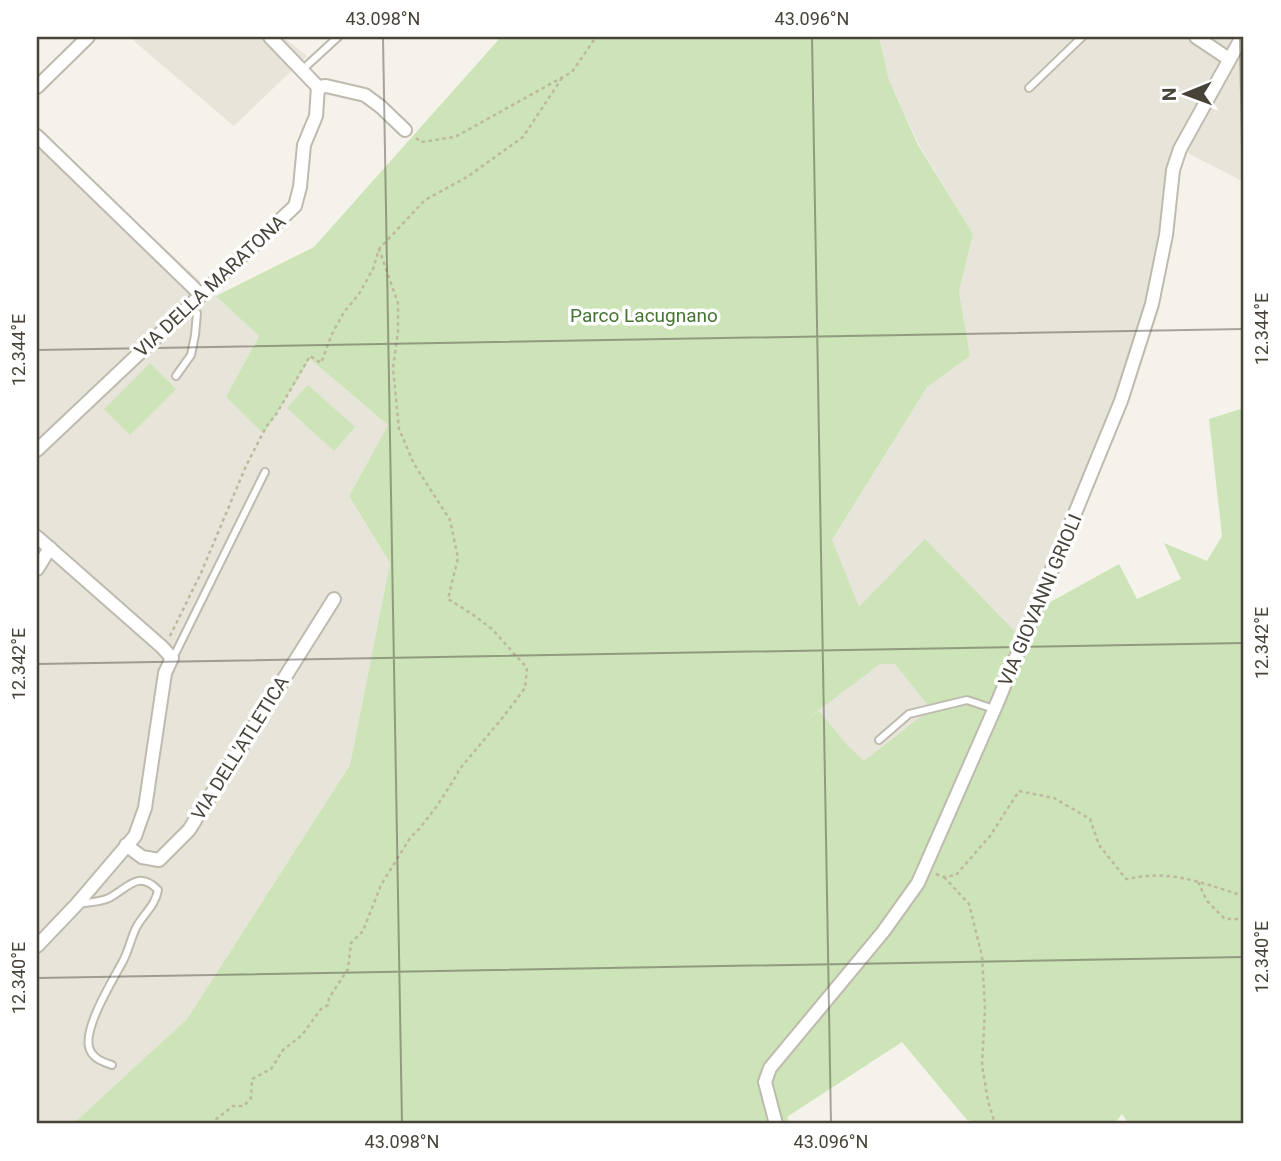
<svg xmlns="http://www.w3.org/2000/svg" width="1281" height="1161" font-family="Roboto,sans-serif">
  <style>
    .residential { fill: #e7e4d9 }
    .green { fill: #cce4b7; fill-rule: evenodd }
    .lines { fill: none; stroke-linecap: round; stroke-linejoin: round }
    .lane-casing { stroke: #bfbaae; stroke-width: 10 }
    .street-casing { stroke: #bfbaae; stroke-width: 16 }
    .path { stroke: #bfb7a0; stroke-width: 2.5; stroke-dasharray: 3.5 3.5; stroke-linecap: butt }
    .lane { stroke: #fff; stroke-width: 6 }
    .street { stroke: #fff; stroke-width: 12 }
    .ticks { fill: none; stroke: #474339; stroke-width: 2; stroke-opacity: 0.45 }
    .labels { text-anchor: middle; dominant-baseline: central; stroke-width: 7; stroke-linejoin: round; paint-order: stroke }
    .street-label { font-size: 19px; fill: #474339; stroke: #fff }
    .park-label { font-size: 19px; fill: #447531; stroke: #fff }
    .neatline { fill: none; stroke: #474339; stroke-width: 2.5 }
    .ticks-label { font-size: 18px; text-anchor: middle; fill: #474339 }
  </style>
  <rect width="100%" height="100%" fill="#f4f2ea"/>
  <!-- residential -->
  <g class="residential">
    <polygon points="132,37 283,37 307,56 234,126 135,42"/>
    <polygon points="879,37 1244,37 1244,182 1180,149 1166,235 1122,401 928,856 844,777 757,661 927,387 970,356 959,292 973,234 919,145 889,80"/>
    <polygon points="37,129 259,336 226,397 264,433 310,359 388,425 349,496 390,563 350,765 187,1019 73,1124 37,1124"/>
  </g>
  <!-- green -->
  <g class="green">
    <path d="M501,37H879L889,80L918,145L973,234L959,292L970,356L927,387L832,540L859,607L925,539L1023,640L1036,610L1119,564L1137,599L1181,579L1164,543L1207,561L1222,536L1209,419L1244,408V1124H1129L1122,1114L1114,1124H988L967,1120L902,1042L787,1117L790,1124H73L187,1019L350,765L390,563L349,496L388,425L310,359L264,434L226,397L259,336L216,296L314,247ZM880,664H895L931,709L864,761L848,746L819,711L804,721Z"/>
    <polygon points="150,363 176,389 130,435 104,409"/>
    <polygon points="308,385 355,427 334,451 287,408"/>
  </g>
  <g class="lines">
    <!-- lane casing -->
    <g class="lane-casing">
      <g id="lane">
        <polyline points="302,70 338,37"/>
        <polyline points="1029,88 1082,37"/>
        <polyline points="176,376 191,355 195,335 197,313 190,305"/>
        <polyline points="172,658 176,652 265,472"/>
        <polyline points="879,740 909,714 967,700 994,709"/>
        <path d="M80,904C89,902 101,902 109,898C127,889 138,869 158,890C156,904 144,914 137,926C131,937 129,950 123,961C113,980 81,1031 90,1050C94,1059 103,1062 112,1065"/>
      </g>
    </g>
    <!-- street casing -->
    <g class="street-casing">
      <g id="street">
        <polyline points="270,37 318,87 326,86 365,95 381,107 405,130"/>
        <polyline points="1196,37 1229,59"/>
        <polyline points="37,87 88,37"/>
        <polyline points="37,136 201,295"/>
        <polyline points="37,450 295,206 300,187 304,145 316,116 318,87"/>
        <polyline points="37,537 162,647 172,658 165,673 145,808 135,836 77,904 37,946"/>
        <polyline points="37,569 50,548"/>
        <polyline points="126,845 142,857 159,860 189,830 334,599"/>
        <polyline points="776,1124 765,1082 770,1068 883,932 918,883 998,701 1121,401 1152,304 1166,235 1173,170 1180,149 1242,37"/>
      </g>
    </g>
    <!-- path -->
    <g class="path">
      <polyline points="416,138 421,142 455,137 572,72 596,37"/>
      <polyline points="170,636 201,573 246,466 266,427 277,413 310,356 321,363 332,334 344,312 359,294 373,269 379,249 425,200 467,177 523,137 562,78"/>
      <path d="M936,874L944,877L956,875L990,836L1019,791L1054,798L1090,819L1099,845L1126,879C1134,878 1141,876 1148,876C1181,873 1214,887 1244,896"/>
      <polyline points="944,877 969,904 982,956 985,1009 982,1065 988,1101 995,1124"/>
      <polyline points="1198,882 1207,901 1225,919 1241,919 1244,921"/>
      <polyline points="210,1124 233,1106 244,1106 251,1098 252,1079 271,1069 283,1050 302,1035 321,1009 328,1005 329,998 348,969 351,943 363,931 381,885 410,838 419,829 437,806 458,773 458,771 504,716 525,688 527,668 492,629 472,614 448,599 458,558 450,520 414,464 399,429 393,368 398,331 398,303 379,249"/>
    </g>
    <!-- lane -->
    <use href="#lane" class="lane"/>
    <!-- street -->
    <use href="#street" class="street"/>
  </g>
  <!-- ticks -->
  <path class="ticks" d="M383,37L402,1124M812,37L831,1124M1240,37L1244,261M37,350L1244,329M37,664L1244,643M37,978L1244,957"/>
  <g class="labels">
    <!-- street labels -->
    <g class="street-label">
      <text transform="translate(210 286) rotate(-43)">VIA DELLA MARATONA</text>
      <text transform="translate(1040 600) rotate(-67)">VIA GIOVANNI GRIOLI</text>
      <text transform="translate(240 748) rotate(-58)">VIA DELL'ATLETICA</text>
    </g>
    <!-- park labels -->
    <g class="park-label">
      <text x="644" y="315">Parco Lacugnano</text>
    </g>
  </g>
  <!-- border -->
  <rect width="1281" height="1161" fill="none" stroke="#ffffff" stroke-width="77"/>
  <!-- north arrow -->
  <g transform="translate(1186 94) rotate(269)" stroke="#ffffff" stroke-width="5" paint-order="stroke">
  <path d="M0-5L12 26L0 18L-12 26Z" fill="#474339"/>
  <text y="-10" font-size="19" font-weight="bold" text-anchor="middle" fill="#474339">N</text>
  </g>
  <rect x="38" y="38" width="1204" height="1084" class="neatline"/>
  <g class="ticks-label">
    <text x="383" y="25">43.098°N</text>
    <text x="812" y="25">43.096°N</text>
    <text transform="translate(1262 329) rotate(-90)" y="6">12.344°E</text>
    <text transform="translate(19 350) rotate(-90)" y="6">12.344°E</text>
    <text transform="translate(1262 643) rotate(-90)" y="6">12.342°E</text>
    <text transform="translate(19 664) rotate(-90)" y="6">12.342°E</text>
    <text transform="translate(1262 957) rotate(-90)" y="6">12.340°E</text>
    <text transform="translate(19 978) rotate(-90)" y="6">12.340°E</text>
    <text x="402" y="1148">43.098°N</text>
    <text x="831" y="1148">43.096°N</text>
  </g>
</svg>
